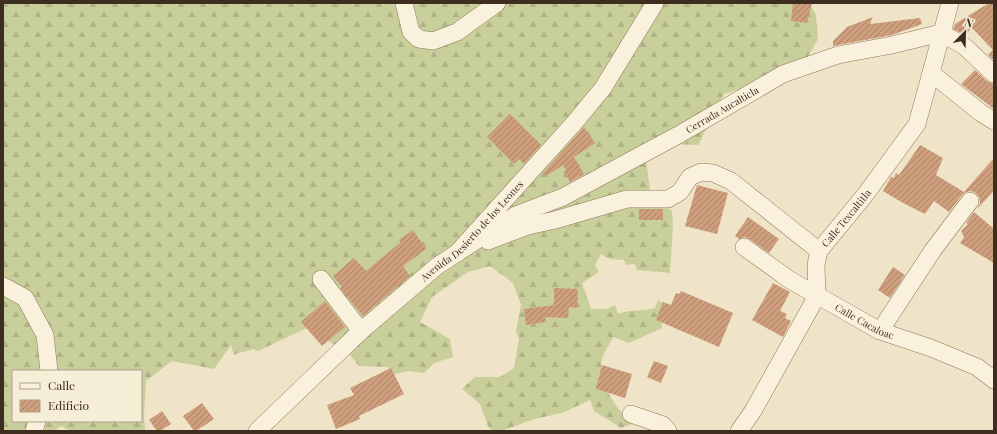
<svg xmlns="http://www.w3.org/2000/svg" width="997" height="434" font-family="'Playfair Display',serif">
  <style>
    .forest { fill: url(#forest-firs); fill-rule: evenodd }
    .building { fill: url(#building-hatch) }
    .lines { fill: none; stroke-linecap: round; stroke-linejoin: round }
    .minor-casing { stroke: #8d765c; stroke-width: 18 }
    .minor { stroke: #faf1dc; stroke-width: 17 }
    .labels { text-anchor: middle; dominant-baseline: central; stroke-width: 3; stroke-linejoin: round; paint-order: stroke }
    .street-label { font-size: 10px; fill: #3d2e20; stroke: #f7eed8 }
  </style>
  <defs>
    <pattern id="forest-firs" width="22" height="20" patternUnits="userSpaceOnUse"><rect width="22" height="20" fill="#c9cf9b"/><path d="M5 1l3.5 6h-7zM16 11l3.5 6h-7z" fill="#aeb285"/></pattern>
    <pattern id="building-hatch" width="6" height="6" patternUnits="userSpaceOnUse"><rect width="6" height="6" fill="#cf9f7d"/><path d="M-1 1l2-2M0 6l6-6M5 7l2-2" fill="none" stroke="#a98266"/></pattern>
  </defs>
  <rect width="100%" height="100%" fill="#f0e4c8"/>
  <!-- forest -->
  <path class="forest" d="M3,3H802L811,6L816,15L818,39L796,77L744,88L724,94L698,145L670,144L646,158L651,198L672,211L673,225L670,273L637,270L635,264L626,265L624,260L610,259L601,254L595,265L599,272L582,283L591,309H607L615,305L618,314C628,309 643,312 655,308L658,300L668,308L661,314L662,328L629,343L613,337C610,344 604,352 602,359C596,382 617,409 632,424L621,428L594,411L590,400L562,413L534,419L502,431H492L488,426L480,404L462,389L475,377H500L514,368L519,338L516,331L521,305L513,283L490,266L468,272L432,297L420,322L450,339L453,357L434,363L424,373L408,371L391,375L388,367L359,366L346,350L335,345L307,328L258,351L253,349C247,352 241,351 234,355L231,345L214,369L172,361L146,381L144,415L145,431H71L61,426L54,431H3ZM13,371H141V421H13Z"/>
  <!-- building -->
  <g class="building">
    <polygon points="793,3 812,3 807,23 791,21"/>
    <polygon points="989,3 994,3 994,60 988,55 993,50 972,28 965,35 953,29 955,24"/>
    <polygon points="873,17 870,24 920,18 922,24 892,35 833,46 833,41 847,27"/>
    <polygon points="975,70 987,81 994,84 994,109 961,84"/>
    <polygon points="510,114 541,145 524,164 519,159 514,164 487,137"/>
    <polygon points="584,127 595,143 574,157 584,174 570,182 564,172 566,170 563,165 546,176 543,173"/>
    <polygon points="920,145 943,158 936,175 964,192 994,158 994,191 977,209 980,203 979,197 976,193 971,191 966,192 962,195 949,212 934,201 925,214 903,203 883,191 891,177 894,178 896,173 899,175"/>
    <polygon points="697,185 728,193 717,234 685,226"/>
    <rect x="639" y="209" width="24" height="11"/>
    <polygon points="974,212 994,229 994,263 960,243 964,237 961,231 968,224 966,223"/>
    <polygon points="748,217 779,239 769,253 749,239 745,237 739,239 735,236"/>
    <polygon points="413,230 426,249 403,266 410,276 363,316 340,288 342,287 333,276 354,258 366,271 401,242 399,240"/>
    <polygon points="893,267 905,275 890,298 878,290"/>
    <polygon points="773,283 790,292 780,311 787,314 785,318 791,321 783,337 752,320"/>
    <polygon points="554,288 578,289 577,308 569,307 568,318 545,317 546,322 526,325 524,309 554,305"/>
    <polygon points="681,291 733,313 719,347 656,320 663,302 671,305 676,293 679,294"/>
    <polygon points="325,301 345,327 322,346 301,322"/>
    <polygon points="654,361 668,366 661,383 647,377"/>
    <polygon points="602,365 632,374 625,398 596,389"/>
    <polygon points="391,368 404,394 359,416 360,419 336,429 327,405 354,395 350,388"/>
    <polygon points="202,403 214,419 196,431 194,431 183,416"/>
    <polygon points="162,411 171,424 160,431 157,431 149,420"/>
  </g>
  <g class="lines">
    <!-- minor casing -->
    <g class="minor-casing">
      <g id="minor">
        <polyline points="404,3 411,32 419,39 433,41 457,32 497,3"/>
        <polyline points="931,73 981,113 994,121"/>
        <polyline points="488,241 528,226 555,220 627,199 668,199 680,192 690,177 701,172 713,173 731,181 819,251"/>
        <path id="s1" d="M744,247L790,280L880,331L931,348L977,367L994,380"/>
        <path id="s2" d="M457,253L516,215L563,197L680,134L783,74L838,55L892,45L941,33L964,46L994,74"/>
        <polyline points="321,279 361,331"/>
        <polyline points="3,286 25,298 45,335 49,371"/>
        <polyline points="880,331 933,250 970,201"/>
        <polyline points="631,414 663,425 668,431"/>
        <polyline points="34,431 37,421"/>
        <path id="s3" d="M257,431L361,331L437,266L457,253L575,122L603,88L655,3"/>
        <path id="s4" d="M739,431L753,411L817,296L816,265L819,251L865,195L917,124L950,3"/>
      </g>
    </g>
    <!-- minor -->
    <use href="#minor" class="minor"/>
  </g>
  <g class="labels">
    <!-- street labels -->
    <g class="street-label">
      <text stroke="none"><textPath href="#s2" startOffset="302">Cerrada Aucalticla</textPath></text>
      <text stroke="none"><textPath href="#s4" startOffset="244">Calle Texcaltitla</textPath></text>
      <text stroke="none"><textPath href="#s3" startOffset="294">Avenida Desierto de los Leones</textPath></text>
      <text stroke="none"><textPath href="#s1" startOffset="142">Calle Cacaloac</textPath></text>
    </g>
  </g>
  <!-- border -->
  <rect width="997" height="434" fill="none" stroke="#3d2e20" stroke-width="8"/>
  <!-- legend -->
  <rect x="12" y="370" width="130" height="52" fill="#f7eed8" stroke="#ada18e"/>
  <rect x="20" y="383" width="20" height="6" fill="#faf1dc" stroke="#ada18e"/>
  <text x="48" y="390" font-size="12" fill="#3d2e20">Calle</text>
  <rect x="20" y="400" width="20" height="12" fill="url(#building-hatch)" stroke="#ada18e"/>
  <text x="48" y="410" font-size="12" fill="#3d2e20">Edificio</text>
  <!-- north arrow -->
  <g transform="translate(965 32) rotate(23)" stroke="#f7eed8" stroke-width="3" paint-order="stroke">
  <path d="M0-3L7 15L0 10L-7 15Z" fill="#3d2e20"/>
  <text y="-6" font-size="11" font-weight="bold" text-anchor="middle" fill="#3d2e20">N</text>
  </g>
</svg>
